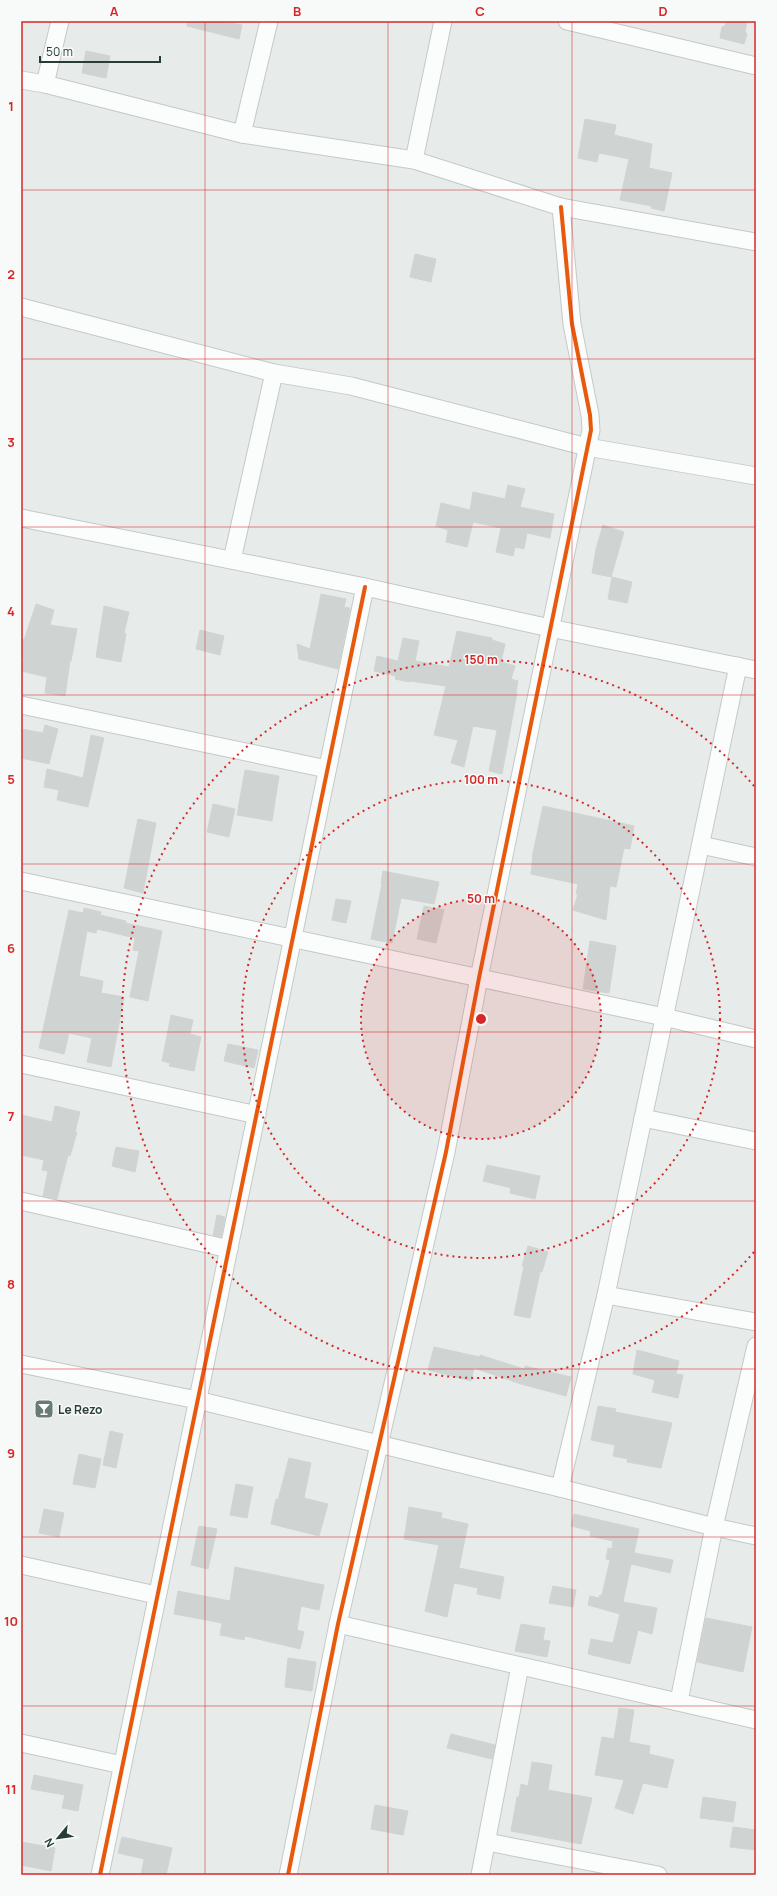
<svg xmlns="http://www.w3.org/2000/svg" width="777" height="1896" font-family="Manrope,sans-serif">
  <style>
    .building { fill: #cfd3d1; stroke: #d0d5d3 }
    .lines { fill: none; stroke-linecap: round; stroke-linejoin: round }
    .minor-casing { stroke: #c4c9c7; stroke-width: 19 }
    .minor { stroke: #fbfcfc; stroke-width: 17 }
    .cycleway-casing { stroke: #f7faf8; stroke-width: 6 }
    .cycleway { stroke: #e8590c; stroke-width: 4 }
    .grid { fill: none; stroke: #d62828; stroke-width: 1; stroke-opacity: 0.55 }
    .ring { fill: none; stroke: #d62828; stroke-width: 2; stroke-dasharray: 2 4 }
    .labels { text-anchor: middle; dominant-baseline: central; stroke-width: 3; stroke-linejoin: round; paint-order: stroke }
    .poi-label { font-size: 12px; font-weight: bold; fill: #273d36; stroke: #f7faf8; text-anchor: start }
    .centre { fill: #d62828; stroke: #f7faf8; stroke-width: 2 }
    .ring-label { font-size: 12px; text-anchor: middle; font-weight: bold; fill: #d62828; stroke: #f7faf8; stroke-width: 3; stroke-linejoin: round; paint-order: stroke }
    .neatline { fill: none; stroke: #d62828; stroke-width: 1.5 }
    .grid-label { font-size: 13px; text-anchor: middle; font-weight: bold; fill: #d62828 }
  </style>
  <rect width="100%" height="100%" fill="#e7ecea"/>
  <!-- building -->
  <g class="building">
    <polygon points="187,21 219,21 242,25 239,39 187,26"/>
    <polygon points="726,21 747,21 745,32 747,34 744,44 720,38 722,27 725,26"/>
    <polygon points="86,51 110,56 106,78 82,73"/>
    <polygon points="585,119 616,125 614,135 652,144 649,168 672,173 664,211 651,208 652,206 620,200 629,159 599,153 597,162 578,158"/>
    <polygon points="415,254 436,259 431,282 410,277"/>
    <polygon points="508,485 525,489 520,507 554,514 550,538 527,533 524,549 515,547 513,556 496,552 501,528 473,522 467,547 446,542 448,530 436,526 441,503 470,510 473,492 505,499"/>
    <polygon points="603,525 624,532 611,577 592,573 596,549"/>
    <polygon points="612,577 632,582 627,603 608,599"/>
    <polygon points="321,594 346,599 344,607 350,608 338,669 299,659 297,644 310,649"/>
    <polygon points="36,604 54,610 50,625 77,629 71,661 70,661 65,696 45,693 47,677 21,671 24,658 21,657 21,639 24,640"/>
    <polygon points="104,606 129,612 124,633 126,634 121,662 96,657"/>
    <polygon points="200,630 224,636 220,655 196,649"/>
    <polygon points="457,631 492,638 492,640 505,644 501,662 515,666 511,679 518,681 516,692 517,693 502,774 489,771 497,730 473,726 464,767 451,763 458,740 434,735 446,686 409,681 409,682 395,679 396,676 374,671 377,656 398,661 403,638 419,641 415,661 449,667"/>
    <polygon points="45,725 58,729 49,764 21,758 21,729 43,733"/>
    <polygon points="91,735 104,738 88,807 57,800 59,790 44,787 47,769 83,778"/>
    <polygon points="245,770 279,776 272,821 237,815"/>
    <polygon points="213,804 235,809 229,837 207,832"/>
    <polygon points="543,806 634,826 630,849 624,848 616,887 610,886 606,920 573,910 578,894 576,894 578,884 531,874 533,853"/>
    <polygon points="138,819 156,823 143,893 124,888"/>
    <polygon points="383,871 439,882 434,904 401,898 392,943 371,939 382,884 381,883"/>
    <polygon points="336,899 351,901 346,923 332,920"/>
    <polygon points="424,906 444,910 436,943 417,939"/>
    <polygon points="84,908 101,912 100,915 126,921 125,923 162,931 148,1001 130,997 139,951 133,950 135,938 97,929 96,933 87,931 79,976 103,981 101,993 124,997 111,1067 87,1062 92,1038 69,1033 64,1054 39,1048 69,910 83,913"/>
    <polygon points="590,941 616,946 609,993 583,989"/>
    <polygon points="171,1015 193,1020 190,1034 201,1037 194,1071 169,1066 170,1063 162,1061"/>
    <polygon points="228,1044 258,1050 254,1068 224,1061"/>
    <polygon points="55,1106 80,1112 75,1132 77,1132 70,1156 68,1155 57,1199 43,1196 48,1171 42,1170 44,1160 21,1155 21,1115 52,1122"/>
    <polygon points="116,1147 139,1151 135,1172 112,1166"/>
    <polygon points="487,1165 540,1176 535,1199 510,1193 511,1188 483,1181"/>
    <polygon points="217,1215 225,1217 221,1237 213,1235"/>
    <polygon points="528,1246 548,1252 542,1272 540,1272 530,1318 514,1315 524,1266 522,1266"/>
    <polygon points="434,1347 480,1357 480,1355 524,1369 525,1366 571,1377 566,1396 521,1384 474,1368 471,1381 428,1370"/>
    <polygon points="637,1350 679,1361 676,1374 683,1375 678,1398 652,1392 655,1380 633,1374"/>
    <polygon points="598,1406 616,1409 615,1412 672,1423 661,1468 627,1462 628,1459 613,1456 615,1445 591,1440"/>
    <polygon points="110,1431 123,1434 116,1468 103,1465"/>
    <polygon points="79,1454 101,1459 95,1488 73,1484"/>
    <polygon points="289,1458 311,1463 304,1498 328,1504 319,1536 271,1524 276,1499 278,1500"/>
    <polygon points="236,1484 253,1487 247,1518 230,1515"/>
    <polygon points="409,1507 442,1513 441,1518 468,1524 459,1568 504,1577 500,1599 477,1594 478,1588 454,1583 447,1617 425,1611 439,1545 404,1539"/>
    <polygon points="44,1509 64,1513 59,1537 39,1533"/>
    <polygon points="574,1514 639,1529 634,1553 673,1560 670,1573 631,1564 623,1602 657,1608 652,1634 638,1630 630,1664 588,1654 591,1639 613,1643 620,1614 588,1605 590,1596 599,1598 600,1595 602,1595 610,1560 606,1559 608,1548 612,1549 613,1541 590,1536 591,1531 571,1526"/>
    <polygon points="199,1526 217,1529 208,1569 191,1565"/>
    <polygon points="235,1567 324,1585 319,1610 301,1606 297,1630 304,1632 300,1649 245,1636 244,1640 220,1635 222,1623 174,1614 178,1591 230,1601"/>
    <polygon points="553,1586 576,1590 573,1607 549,1603"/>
    <polygon points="706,1618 752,1627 743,1672 697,1662"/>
    <polygon points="521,1624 545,1628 543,1640 550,1641 547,1657 515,1651"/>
    <polygon points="288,1658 316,1662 312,1691 285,1687"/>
    <polygon points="619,1708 634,1710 629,1742 650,1746 649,1754 674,1760 667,1788 643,1783 633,1814 615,1808 624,1780 595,1775 602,1737 614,1739"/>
    <polygon points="451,1734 495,1745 492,1759 447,1748"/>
    <polygon points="532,1762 552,1765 548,1790 592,1798 581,1844 511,1831 517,1797 519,1797 521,1784 528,1786"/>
    <polygon points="34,1775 83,1785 78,1811 62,1808 65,1795 31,1789"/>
    <polygon points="703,1797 736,1802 733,1822 700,1818"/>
    <polygon points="375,1805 408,1811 403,1835 371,1829"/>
    <polygon points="733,1827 756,1830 756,1850 730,1847"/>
    <polygon points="122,1837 172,1848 166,1875 141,1875 144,1859 118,1853"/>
    <polygon points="21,1842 55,1848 51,1871 21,1865"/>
  </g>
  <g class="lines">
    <!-- minor casing -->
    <g class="minor-casing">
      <g id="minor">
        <polyline points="567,21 756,66"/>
        <polyline points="21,80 45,84 242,134 414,160 561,207 756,242"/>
        <polyline points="45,84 60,21"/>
        <polyline points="242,134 269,21"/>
        <polyline points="414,160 443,21"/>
        <polyline points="21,307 274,373 351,386 587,447 756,476"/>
        <polyline points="21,518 365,587 550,628 756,670"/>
        <polyline points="232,560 274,373"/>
        <polyline points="21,705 327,769"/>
        <polyline points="701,845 756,857"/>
        <polyline points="21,881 664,1017 756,1039"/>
        <polyline points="21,1064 257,1115"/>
        <polyline points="643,1118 756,1141"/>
        <polyline points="21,1201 229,1249"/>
        <polyline points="606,1295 756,1322"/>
        <polyline points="21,1364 197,1400 560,1488 714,1527 756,1536"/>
        <polyline points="560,1488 606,1295 738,666"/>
        <polyline points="21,1565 156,1595"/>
        <polyline points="338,1624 756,1720"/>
        <polyline points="679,1701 714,1527 756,1346"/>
        <polyline points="21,1743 122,1765"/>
        <polyline points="487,1842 658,1875"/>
        <path d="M100,1875C187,1445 277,1016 365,587"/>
        <polyline points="288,1875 338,1624 446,1152 479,978 591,430 590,415 572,324 561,207"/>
        <polyline points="480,1875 520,1666"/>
      </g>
    </g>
    <!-- minor -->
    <use href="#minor" class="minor"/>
    <!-- cycleway casing -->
    <g class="cycleway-casing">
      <g id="cycleway">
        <path d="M100,1875C187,1445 277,1016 365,587"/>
        <polyline points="288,1875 338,1624 446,1152 479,978 591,430 590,415 572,324 561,207"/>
      </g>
    </g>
    <!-- cycleway -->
    <use href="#cycleway" class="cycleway"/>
  </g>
  <!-- grid -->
  <path class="grid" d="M205,21V1875M388,21V1875M572,21V1875M21,190H756M21,359H756M21,527H756M21,695H756M21,864H756M21,1032H756M21,1201H756M21,1369H756M21,1537H756M21,1706H756"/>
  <!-- distance rings -->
  <circle cx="481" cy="1019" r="120" fill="#d62828" fill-opacity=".12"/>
  <g class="ring">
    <circle cx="481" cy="1019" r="120"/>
    <circle cx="481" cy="1019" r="239"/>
    <path d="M754 1252A359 359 0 1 1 754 786"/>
  </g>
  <!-- icons -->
  <defs>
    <g id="bar-square" transform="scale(1)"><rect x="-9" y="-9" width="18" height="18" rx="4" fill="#6a7a75" stroke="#f7faf8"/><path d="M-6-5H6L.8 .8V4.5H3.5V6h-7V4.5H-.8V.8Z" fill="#fff"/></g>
  </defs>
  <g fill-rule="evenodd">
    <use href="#bar-square" x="44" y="1409"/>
  </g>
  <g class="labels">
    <!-- poi labels -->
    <g class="poi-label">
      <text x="58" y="1409">Le Rezo</text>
    </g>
  </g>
  <circle cx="481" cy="1019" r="6" class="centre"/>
  <g class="ring-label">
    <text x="481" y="664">150 m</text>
    <text x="481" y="784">100 m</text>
    <text x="481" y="903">50 m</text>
  </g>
  <!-- border -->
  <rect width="777" height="1896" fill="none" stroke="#f7faf8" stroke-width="44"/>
  <!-- north arrow -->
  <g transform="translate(58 1838) rotate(241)" stroke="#f7faf8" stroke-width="3" paint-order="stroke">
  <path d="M0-3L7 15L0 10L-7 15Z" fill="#273d36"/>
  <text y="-6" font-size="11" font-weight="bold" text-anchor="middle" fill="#273d36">N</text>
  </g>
  <!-- scale -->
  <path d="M40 56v6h120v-6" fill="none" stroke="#273d36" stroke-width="2"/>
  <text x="46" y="56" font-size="12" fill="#273d36" stroke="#f7faf8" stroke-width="3" paint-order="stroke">50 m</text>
  <rect x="22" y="22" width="733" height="1852" class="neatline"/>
  <g class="grid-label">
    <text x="114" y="16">A</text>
    <text x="297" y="16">B</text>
    <text x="480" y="16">C</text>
    <text x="663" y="16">D</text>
    <text x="11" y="111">1</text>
    <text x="11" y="279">2</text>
    <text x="11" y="447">3</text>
    <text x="11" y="616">4</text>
    <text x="11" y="784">5</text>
    <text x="11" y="953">6</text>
    <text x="11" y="1121">7</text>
    <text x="11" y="1289">8</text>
    <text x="11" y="1458">9</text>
    <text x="11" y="1626">10</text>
    <text x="11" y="1794">11</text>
  </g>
</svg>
